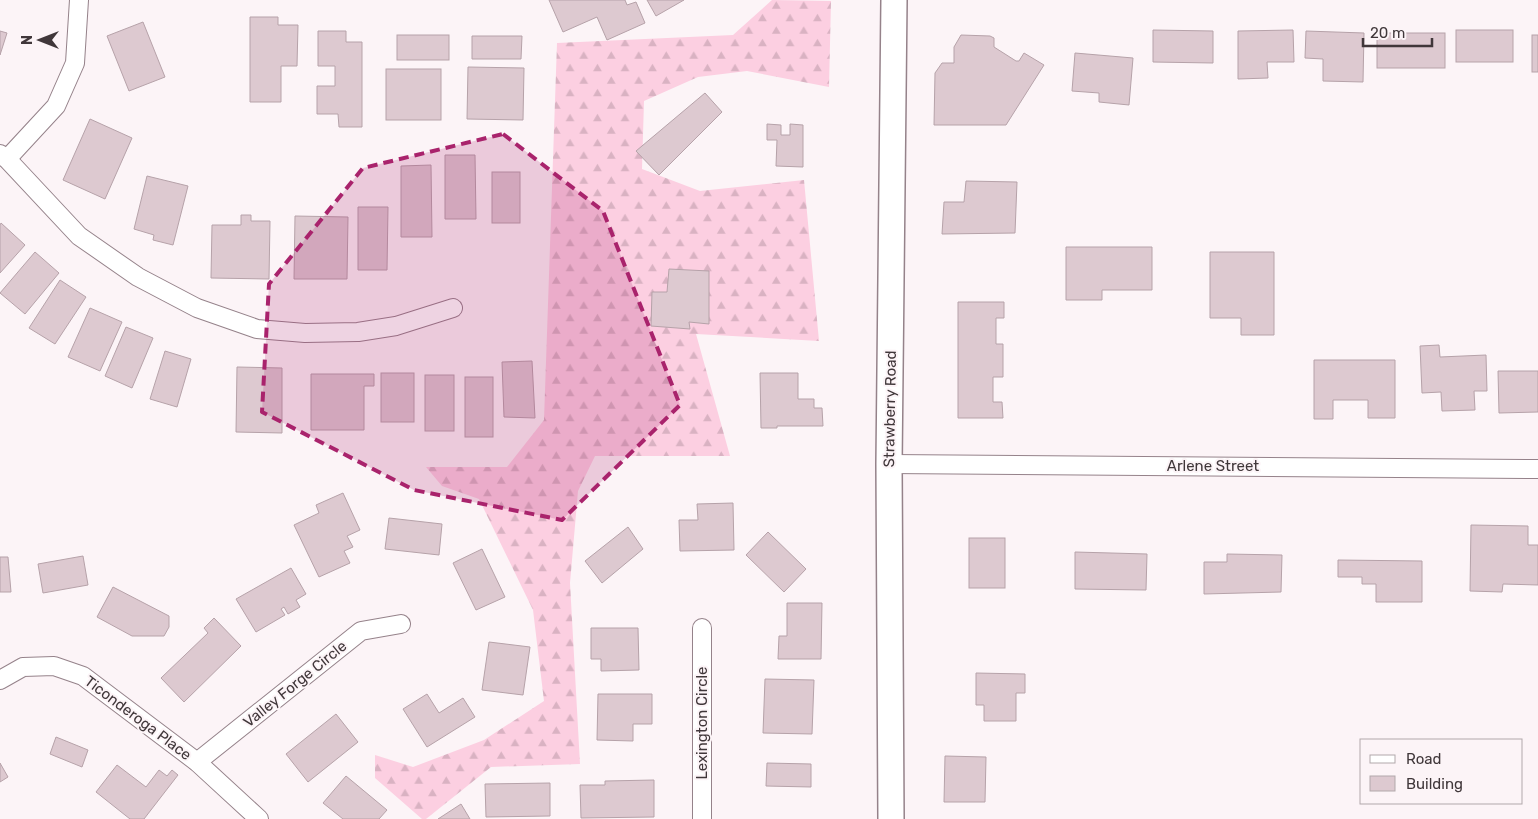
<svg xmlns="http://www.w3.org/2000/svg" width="1538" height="819" font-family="Rubik,sans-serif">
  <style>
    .forest { fill: url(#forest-firs) }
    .building { fill: #ddc9d0; stroke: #b6a2a9 }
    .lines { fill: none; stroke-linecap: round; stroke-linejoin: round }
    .street-casing { stroke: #95828a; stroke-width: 20 }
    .secondary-casing { stroke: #95828a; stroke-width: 28 }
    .street { stroke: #fff; stroke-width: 18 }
    .secondary { stroke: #fff; stroke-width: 25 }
    .marked { fill: #a9236c; fill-opacity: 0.2; stroke: #a9236c; stroke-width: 4; stroke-dasharray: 10 6; stroke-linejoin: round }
    .labels { text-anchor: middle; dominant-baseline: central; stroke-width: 4; stroke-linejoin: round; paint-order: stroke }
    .street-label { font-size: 15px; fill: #40373a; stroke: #fcf4f7 }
  </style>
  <defs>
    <pattern id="forest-firs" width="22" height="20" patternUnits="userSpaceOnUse" patternTransform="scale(1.25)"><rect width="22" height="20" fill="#fccfe1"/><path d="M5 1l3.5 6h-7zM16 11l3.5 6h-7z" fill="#d9b2c2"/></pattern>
  </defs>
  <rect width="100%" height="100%" fill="#fcf4f7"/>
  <!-- forest -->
  <polygon class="forest" points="772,0 831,1 829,87 747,71 698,77 644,101 642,169 700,191 804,180 819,341 696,334 730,456 595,456 578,491 570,583 580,764 491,767 426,819 422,819 375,778 375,755 413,767 484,740 544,701 533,610 479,499 442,486 426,467 507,467 544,420 557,43 733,35"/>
  <!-- building -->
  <g class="building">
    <polygon points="549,0 625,0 627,5 636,2 645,23 607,40 597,17 563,32"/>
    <polygon points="647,0 684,0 656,16"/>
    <polygon points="250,17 278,17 278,25 298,25 297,66 281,66 281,102 250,102"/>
    <polygon points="143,22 165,77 129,91 107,36"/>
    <polygon points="1153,30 1213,31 1213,63 1153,62"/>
    <polygon points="1293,30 1294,62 1267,62 1268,78 1238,79 1238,31"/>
    <rect x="1456" y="30" width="57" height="32"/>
    <polygon points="0,31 7,33 0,55"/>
    <polygon points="318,31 346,31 346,42 362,42 362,127 339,127 338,114 317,114 317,86 335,86 335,66 318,66"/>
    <polygon points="1306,31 1364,33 1363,82 1323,81 1323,59 1305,58"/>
    <rect x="1377" y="33" width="68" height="35"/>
    <rect x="397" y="35" width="52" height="25"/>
    <polygon points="961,35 990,36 994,38 994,47 1016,61 1019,61 1024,53 1044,65 1006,125 934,125 935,73 942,63 954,63 954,47"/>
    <rect x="1532" y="35" width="6" height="37"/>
    <polygon points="472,36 522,36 521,59 472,59"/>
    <polygon points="1075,53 1133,58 1129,105 1099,102 1099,93 1072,91"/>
    <polygon points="468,67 524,68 523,120 467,119"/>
    <rect x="386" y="69" width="55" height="51"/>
    <polygon points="705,93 722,112 659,175 636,151"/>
    <polygon points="90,119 132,138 105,199 63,180"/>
    <polygon points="767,124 781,125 781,135 790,135 790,124 803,125 803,167 776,166 777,140 767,140"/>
    <polygon points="445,155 475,155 476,219 445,219"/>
    <polygon points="431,165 432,237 401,237 401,166"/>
    <rect x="492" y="172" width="28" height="51"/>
    <polygon points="147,176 188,186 173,245 153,240 154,235 134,229"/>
    <polygon points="966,181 1017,182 1015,233 942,234 944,202 964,202"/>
    <polygon points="358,207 388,207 387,270 358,270"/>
    <polygon points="241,215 251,215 251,221 270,221 269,279 211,278 212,225 241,225"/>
    <polygon points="295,216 348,217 347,279 294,279"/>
    <polygon points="1,223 25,245 0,273 0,225"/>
    <polygon points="1066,247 1152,247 1152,290 1102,290 1102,300 1066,300"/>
    <polygon points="35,252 59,273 25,314 0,293"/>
    <polygon points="1210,252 1274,252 1274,335 1241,335 1241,318 1210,318"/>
    <polygon points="669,269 709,271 709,324 689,322 690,329 651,326 652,292 667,292"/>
    <polygon points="60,280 86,297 55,344 29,328"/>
    <polygon points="958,302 1004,302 1004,318 996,318 996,344 1003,344 1003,377 993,377 993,402 1002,402 1003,418 958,418"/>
    <polygon points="90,308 122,322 100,371 68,357"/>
    <polygon points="126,327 153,338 132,388 105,376"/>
    <polygon points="1439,345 1440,357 1486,355 1487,391 1474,391 1475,410 1442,411 1441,392 1422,393 1420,346"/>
    <polygon points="165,351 191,359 177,407 150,399"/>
    <polygon points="1314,360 1395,360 1395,418 1368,418 1368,400 1333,400 1333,419 1314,419"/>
    <polygon points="532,361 535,418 504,417 502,362"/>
    <polygon points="237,367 282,368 282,433 236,432"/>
    <polygon points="1498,371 1538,371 1538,412 1499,413"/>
    <rect x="381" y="373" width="33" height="49"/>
    <polygon points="760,373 798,373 798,399 814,399 814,408 822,408 823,426 777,426 777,428 761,428"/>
    <polygon points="311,374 374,374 374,386 364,386 364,430 311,430"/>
    <rect x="425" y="375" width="29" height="56"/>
    <rect x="465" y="377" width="28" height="60"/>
    <polygon points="343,493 360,530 347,536 353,547 344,551 350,563 319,577 294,525 319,513 316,505"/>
    <polygon points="733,503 734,550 680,551 679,520 698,520 697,504"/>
    <polygon points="389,518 442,524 439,555 385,549"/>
    <polygon points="1471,525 1528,526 1528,545 1538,545 1538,585 1503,584 1502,592 1470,591"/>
    <polygon points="628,527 643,549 602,583 585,561"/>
    <polygon points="768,532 806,569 784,592 746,555"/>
    <rect x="969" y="538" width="36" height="50"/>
    <polygon points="482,549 505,597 476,610 453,563"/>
    <polygon points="1075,552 1147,554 1146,590 1075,589"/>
    <polygon points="1227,554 1282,555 1281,592 1204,594 1204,562 1227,562"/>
    <polygon points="83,556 88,585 43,593 38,564"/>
    <polygon points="0,557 8,557 11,592 0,592"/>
    <polygon points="1338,560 1422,561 1422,602 1376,602 1376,584 1362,584 1362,577 1338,577"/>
    <polygon points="291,568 306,594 296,600 300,607 288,614 284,607 281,609 285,615 256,632 236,599"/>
    <polygon points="113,587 169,616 169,627 164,636 132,636 97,617"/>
    <polygon points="787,603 822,603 821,659 778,659 779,636 787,636"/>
    <polygon points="214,618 241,646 184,702 161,678 208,633 204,628"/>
    <polygon points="591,628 638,628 639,670 601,671 601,659 591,659"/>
    <polygon points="489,642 530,647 523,695 482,690"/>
    <polygon points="976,673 1025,674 1025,693 1016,693 1016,721 984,721 984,705 976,705"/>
    <polygon points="765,679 814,680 812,734 763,733"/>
    <polygon points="427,694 439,713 463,698 475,717 427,747 403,709"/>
    <polygon points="598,694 652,694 652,724 633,724 633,741 597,740"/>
    <polygon points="336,714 358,742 308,782 286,754"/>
    <polygon points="56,737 88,750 82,767 50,754"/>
    <polygon points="945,756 986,757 985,802 944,802"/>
    <polygon points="0,763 8,777 0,782"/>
    <polygon points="767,763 811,764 811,787 766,786"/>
    <polygon points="117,765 146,787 159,770 167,776 172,770 178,775 144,819 130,819 96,792"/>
    <polygon points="346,776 387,810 379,819 343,819 323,803"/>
    <polygon points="654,780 654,817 581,818 580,785 605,785 605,781"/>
    <polygon points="550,783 550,816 486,817 485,784"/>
    <polygon points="461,804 470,819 438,819"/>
  </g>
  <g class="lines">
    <!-- street casing -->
    <g class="street-casing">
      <g id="street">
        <polyline points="0,154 7,159 79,236 138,277 197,308 257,329 305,333 358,332 396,326 453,308"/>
        <polyline points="7,159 56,106 75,63 79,0"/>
        <polyline points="889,464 1538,469"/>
        <polyline points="0,680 23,667 54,666 83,676 197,762 259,819"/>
        <polyline points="197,762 361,631 401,624"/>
        <polyline points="702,819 702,628"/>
      </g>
    </g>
    <!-- secondary casing -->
    <g class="secondary-casing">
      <polyline id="secondary" points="891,819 889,464 894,0"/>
    </g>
    <!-- street -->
    <use href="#street" class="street"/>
    <!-- secondary -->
    <use href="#secondary" class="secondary"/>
  </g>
  <!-- marked area -->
  <path class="marked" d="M503,134L603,211L680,405L562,520L414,490L262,412L269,284L363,168Z"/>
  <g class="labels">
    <!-- street labels -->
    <g class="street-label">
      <text transform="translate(890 409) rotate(-89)">Strawberry Road</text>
      <text x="1213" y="466">Arlene Street</text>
      <text transform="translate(295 684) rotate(-39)">Valley Forge Circle</text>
      <text transform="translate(138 718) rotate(37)">Ticonderoga Place</text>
      <text transform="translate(702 723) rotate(-90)">Lexington Circle</text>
    </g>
  </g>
  <!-- legend -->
  <rect x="1360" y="739" width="162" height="65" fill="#fcf4f7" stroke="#b1a8ab"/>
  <rect x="1370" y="755" width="25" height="8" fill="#ffffff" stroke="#b1a8ab"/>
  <text x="1406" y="764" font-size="15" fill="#40373a">Road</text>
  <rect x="1370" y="776" width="25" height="15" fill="#ddc9d0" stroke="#b1a8ab"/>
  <text x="1406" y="789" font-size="15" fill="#40373a">Building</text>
  <!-- north arrow -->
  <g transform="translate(40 40) rotate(270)" stroke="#fcf4f7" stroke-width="4" paint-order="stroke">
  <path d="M0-4L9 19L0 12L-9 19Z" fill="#40373a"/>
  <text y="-8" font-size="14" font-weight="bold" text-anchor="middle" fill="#40373a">N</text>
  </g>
  <!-- scale -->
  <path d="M1363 38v8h69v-8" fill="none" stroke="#40373a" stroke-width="2.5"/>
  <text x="1370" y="38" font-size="15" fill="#40373a" stroke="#fcf4f7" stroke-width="4" paint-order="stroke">20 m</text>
</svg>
